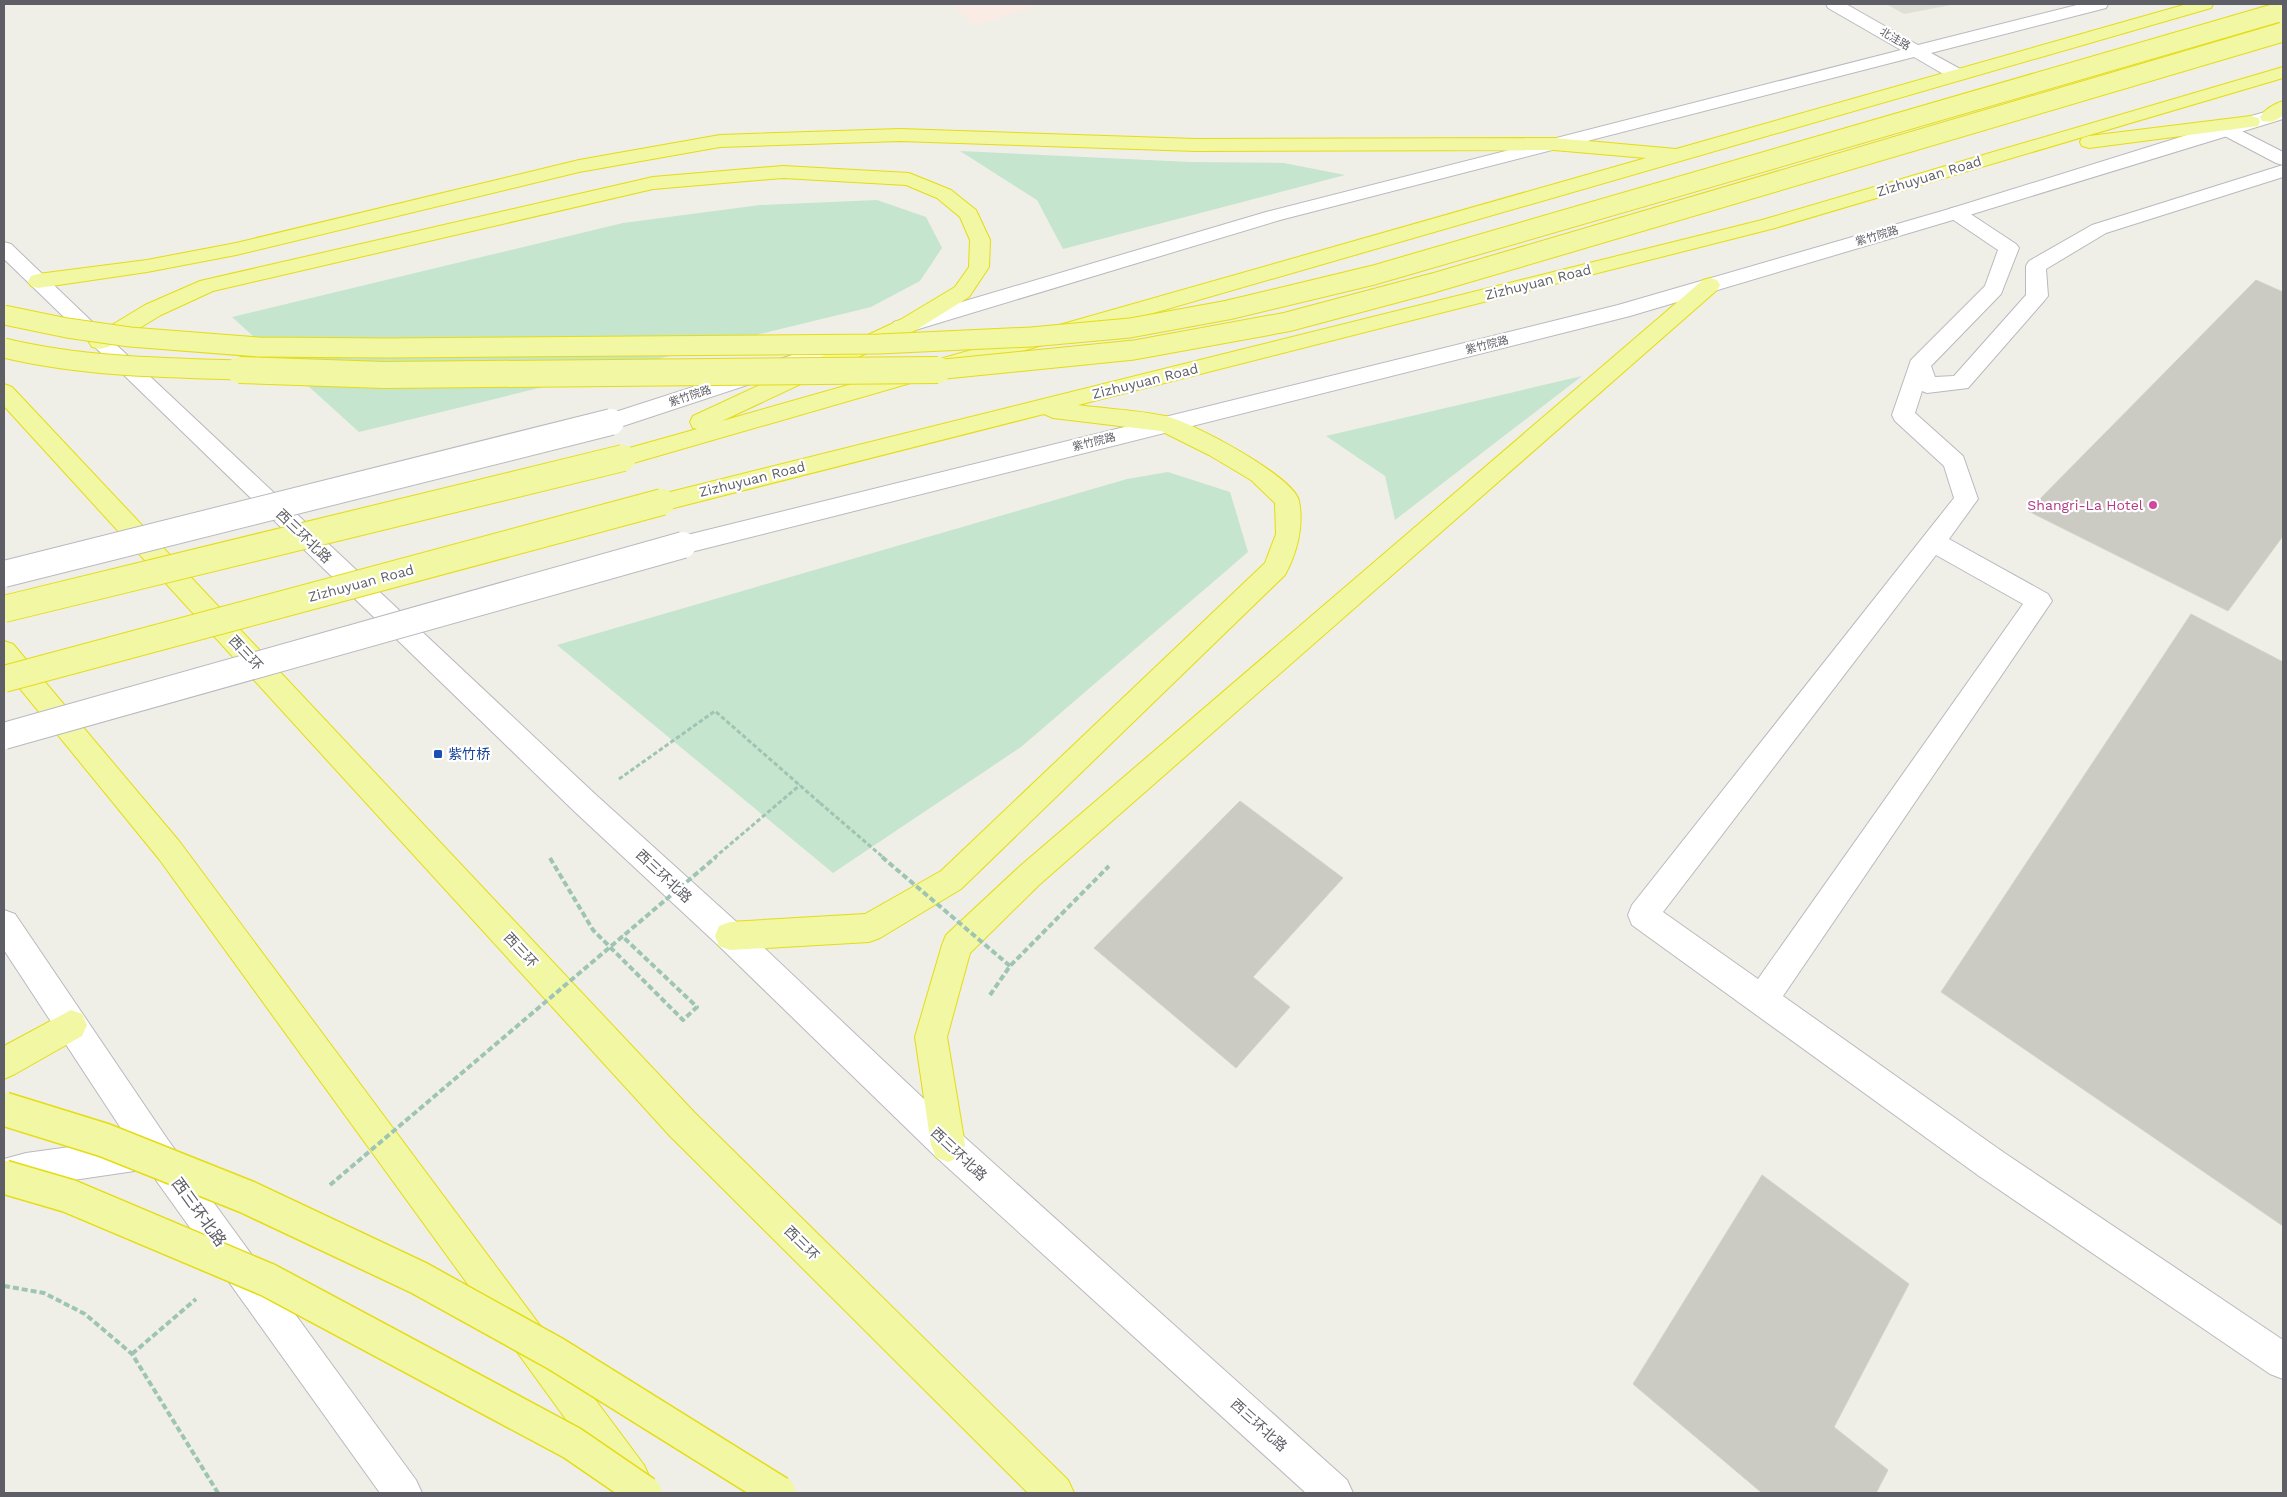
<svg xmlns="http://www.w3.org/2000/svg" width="2287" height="1497" font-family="'Work Sans','Noto Sans SC',sans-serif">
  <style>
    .education { fill: #dfdfd5 }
    .medical { fill: #faece5 }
    .green { fill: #c5e5ce }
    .building { fill: #cbcac3; stroke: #d3d3c5 }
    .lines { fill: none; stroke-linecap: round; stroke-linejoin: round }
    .service-casing { stroke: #b9b9bf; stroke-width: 2 }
    .minor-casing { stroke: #b9b9bf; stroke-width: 2 }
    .tertiary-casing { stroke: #b9b9bf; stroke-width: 2 }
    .trunk-casing { stroke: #e5dc11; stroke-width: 2 }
    .path-far1 { stroke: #9ec4b4; stroke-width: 3; stroke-dasharray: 4.5 2.5; stroke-linecap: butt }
    .path { stroke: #9ec4b4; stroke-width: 4; stroke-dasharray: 6 3; stroke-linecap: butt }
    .service { fill: #fff; fill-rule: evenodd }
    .minor { fill: #fff; fill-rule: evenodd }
    .tertiary { fill: #fff; fill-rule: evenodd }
    .trunk { fill: #f2f7a4; fill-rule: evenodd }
    .tertiary-bridge-casing { stroke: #b9b9bf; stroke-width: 28; stroke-linecap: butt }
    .trunk-bridge-far2-casing { stroke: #e5dc11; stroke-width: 21; stroke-linecap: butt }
    .trunk-bridge-far1-casing { stroke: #e5dc11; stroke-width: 28; stroke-linecap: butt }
    .trunk-bridge-casing { stroke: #e5dc11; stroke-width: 36; stroke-linecap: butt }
    .path-bridge-far1 { stroke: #9ec4b4; stroke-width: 3; stroke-dasharray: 4.5 2.5; stroke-linecap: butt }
    .path-bridge { stroke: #9ec4b4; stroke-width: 4; stroke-dasharray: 6 3; stroke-linecap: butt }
    .tertiary-bridge { stroke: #fff; stroke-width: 26 }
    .trunk-bridge-far2 { stroke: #f2f7a4; stroke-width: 19 }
    .trunk-bridge-far1 { stroke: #f2f7a4; stroke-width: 26 }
    .trunk-bridge { stroke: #f2f7a4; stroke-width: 33 }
    .hotel-dot { fill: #d1479c; stroke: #fff; stroke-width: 2 }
    .transit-dot { fill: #1a4fb4; stroke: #fff; stroke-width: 2 }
    .labels { text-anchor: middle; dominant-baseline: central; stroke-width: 4.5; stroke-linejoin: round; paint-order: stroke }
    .far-street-label { font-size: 11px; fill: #5e5f66; stroke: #fff }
    .street-label { font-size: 14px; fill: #5e5f66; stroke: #fff }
    .hotel-label { font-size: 14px; fill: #b23c85; stroke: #fff; text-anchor: end }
    .transit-label { font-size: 14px; fill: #164399; stroke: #fff; text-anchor: start }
    .near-street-label { font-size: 16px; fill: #5e5f66; stroke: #fff }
  </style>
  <rect width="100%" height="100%" fill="#efefe7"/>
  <!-- education -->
  <polygon class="education" points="1886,4 1956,4 1904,14"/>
  <!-- medical -->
  <polygon class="medical" points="952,4 1040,4 975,26"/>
  <!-- green -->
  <g class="green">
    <polygon points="960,151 1190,162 1284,163 1345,175 1063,249 1037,200"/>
    <polygon points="877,200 926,217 942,248 920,281 871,307 359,432 232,317 623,223 760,205"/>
    <polygon points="1582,376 1395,520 1385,476 1326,436"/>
    <polygon points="1168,472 1230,492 1248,552 1021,747 833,873 557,645 1127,479"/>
  </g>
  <!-- building -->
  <g class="building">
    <polygon points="2256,280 2283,292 2283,536 2228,611 2028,511"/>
    <polygon points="2191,614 2283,662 2283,1226 1941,992"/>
    <polygon points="1240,801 1343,878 1253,977 1290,1007 1236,1068 1094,948"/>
    <polygon points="1762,1175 1909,1284 1834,1427 1888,1470 1876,1493 1762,1493 1633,1384"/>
  </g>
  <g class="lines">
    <!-- service casing -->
    <g class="service-casing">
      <g id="service">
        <polygon points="2226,123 2283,152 2283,165 2276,163 2219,133 2217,129 2219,125"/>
        <path d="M2283,165V177L2106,233L2046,269L2048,296L2044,301L1968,388L1927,393L1922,391L1915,413L1963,456L1978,499L1949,539L2048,594L2052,601L1783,996L2003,1152L2008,1164L2003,1176L1991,1181L1979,1176L1632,925L1628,915L1632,905L1954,498L1944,466L1895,421L1892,415L1911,360L1985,286L1998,250L1949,217L1946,213L1949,209L1956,207L1963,209L2016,244L2019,248L2001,294L1931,366L1935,377L1954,376L2026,295V266L2029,261L2092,225ZM1936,555L2023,604L1758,979L1663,912Z"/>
      </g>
    </g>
    <!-- minor casing -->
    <g class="minor-casing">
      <polygon id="minor" points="1991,1147 2003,1152 2283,1340 2283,1379 2270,1374 1979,1176 1974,1164 1979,1152"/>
    </g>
    <!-- tertiary casing -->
    <g class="tertiary-casing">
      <g id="tertiary">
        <polygon points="1826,4 1846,4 1918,45 2081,4 2108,4 2106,8 1931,53 1962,70 1965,74 1962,78 1950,78 1914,57 1280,220 902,334 894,332 891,327 894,322 1266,212 1901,50 1828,8"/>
        <polygon points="2283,107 2283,119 1963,217 1630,316 683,554 674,552 671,545 674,538 683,536 1618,305 1949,209 2219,125"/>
        <polygon points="4,242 11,244 108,337 595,794 741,926 960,1133 1347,1480 1353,1493 1306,1493 936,1157 719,946 575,812 4,259"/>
        <polygon points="854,335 862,337 865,342 862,347 611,430 603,428 600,422 603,416"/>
        <polygon points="4,910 15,914 168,1140 416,1480 422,1493 380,1493 148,1169 26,1187 4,1193 4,1159 26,1153 128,1139 4,950"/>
      </g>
    </g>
    <!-- trunk casing -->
    <g class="trunk-casing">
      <g id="trunk">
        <polygon points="2187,4 2213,4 2211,8 623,466 615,464 611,458 615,452 697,429 693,428 690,422 693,416 900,320 955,287 969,267 970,240 960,217 937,198 906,185 783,178 653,189 213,291 161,315 108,347 100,349 92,347 89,342 92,337 145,305 200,281 653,177 783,166 909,173 951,190 976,210 990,240 989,267 969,297 916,330 722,421 1646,158 1554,150 1196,151 900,141 720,147 579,172 236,255 147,272 38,288 31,286 28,281 31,276 38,274 147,260 236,243 579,160 720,135 900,129 1196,139 1554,138 1676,149"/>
        <path d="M2283,67V78L1775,228L1078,405C1107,409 1137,410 1165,416C1190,421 1294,476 1299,501C1304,526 1297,553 1285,575L961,889L880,938L869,942L730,950L719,946L715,936L719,926L730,922L865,914L941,871L1265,563L1276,534L1275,503L1251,480L1209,455L1161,431L1053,418L1044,414L662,511L654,508L650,502L654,496L1762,220Z"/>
        <path d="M2283,101V115C2276,121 2272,123 2262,121L2260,117C2265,109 2274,104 2283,101Z"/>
        <polygon points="2251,116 2258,118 2260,122 2258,126 2089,148 2082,146 2080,142 2082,138 2089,136"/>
        <polygon points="1710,278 1717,280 1720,285 1717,290 1039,885 970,953 947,1037 965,1145 960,1157 948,1162 936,1157 931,1145 915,1037 942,945 946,935 1019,867 1703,280"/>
        <polygon points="4,384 12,387 694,1112 1068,1480 1074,1493 1028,1493 670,1136 4,406"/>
        <polygon points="4,641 13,644 179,841 644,1465 650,1478 644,1491 640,1493 618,1491 159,859 4,669"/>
        <polygon points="71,1010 82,1014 87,1025 82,1036 15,1074 4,1079 4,1046"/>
      </g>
    </g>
    <!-- path-far1 -->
    <polyline class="path-far1" points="619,779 715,711 820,803"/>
    <!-- path -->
    <g class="path">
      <polyline points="550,858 593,930 683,1020 697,1007 622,936"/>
      <polyline points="990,995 1010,966 1109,866"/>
      <polyline points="4,1286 44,1293 85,1314 132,1354 218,1493"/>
    </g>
    <!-- service -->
    <use href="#service" class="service"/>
    <!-- minor -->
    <use href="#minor" class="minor"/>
    <!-- tertiary -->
    <use href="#tertiary" class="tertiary"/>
    <!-- trunk -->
    <use href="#trunk" class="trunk"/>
    <!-- tertiary-bridge casing -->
    <g class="tertiary-bridge-casing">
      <g id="tertiary-bridge">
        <polyline points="4,574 611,422"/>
        <polyline points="4,736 683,545"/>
      </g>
    </g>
    <!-- trunk-bridge-far2 casing -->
    <g class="trunk-bridge-far2-casing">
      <g id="trunk-bridge-far2">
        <polyline points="4,315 67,328 130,337 258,347 387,348 879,344 1031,337 1130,328 1228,310 1374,275 2276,13"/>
        <path d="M4,348C91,369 184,368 274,371"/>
        <polyline points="925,371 1134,350 1287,322 1433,283 2283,32"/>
      </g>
    </g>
    <!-- trunk-bridge-far1 casing -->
    <g class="trunk-bridge-far1-casing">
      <g id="trunk-bridge-far1">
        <polyline points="239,370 384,375 938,370"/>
        <polyline points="4,609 623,458"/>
        <polyline points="4,679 662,502"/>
      </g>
    </g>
    <!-- trunk-bridge casing -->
    <g class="trunk-bridge-casing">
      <g id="trunk-bridge">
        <polyline points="4,1109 104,1140 247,1197 419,1278 556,1354 779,1493"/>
        <polyline points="4,1177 69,1196 268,1280 572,1443 645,1493"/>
      </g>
    </g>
    <!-- path-bridge-far1 -->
    <g class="path-bridge-far1">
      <polyline points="820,803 884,858"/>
      <polyline points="714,858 800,785"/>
    </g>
    <!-- path-bridge -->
    <g class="path-bridge">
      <polyline points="882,857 1010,966"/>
      <polyline points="330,1185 716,857"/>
      <polyline points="132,1354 196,1299"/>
    </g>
    <!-- tertiary-bridge -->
    <use href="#tertiary-bridge" class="tertiary-bridge"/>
    <!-- trunk-bridge-far2 -->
    <use href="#trunk-bridge-far2" class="trunk-bridge-far2"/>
    <!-- trunk-bridge-far1 -->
    <use href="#trunk-bridge-far1" class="trunk-bridge-far1"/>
    <!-- trunk-bridge -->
    <use href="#trunk-bridge" class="trunk-bridge"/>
  </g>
  <!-- markers -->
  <circle class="hotel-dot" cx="2153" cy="505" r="5"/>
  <rect class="transit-dot" x="433" y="749" width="10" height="10" rx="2.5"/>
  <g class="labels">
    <!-- far-street labels -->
    <g class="far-street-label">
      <text transform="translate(1895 39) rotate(30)">北洼路</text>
      <text transform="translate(1877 236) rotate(-16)">紫竹院路</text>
      <text transform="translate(1487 345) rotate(-14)">紫竹院路</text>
      <text transform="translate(690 396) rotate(-18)">紫竹院路</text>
      <text transform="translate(1094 442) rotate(-14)">紫竹院路</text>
    </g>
    <!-- street labels -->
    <g class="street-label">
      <text transform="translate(1929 176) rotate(-17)">Zizhuyuan Road</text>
      <text transform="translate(1538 282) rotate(-14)">Zizhuyuan Road</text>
      <text transform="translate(1145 381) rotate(-14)">Zizhuyuan Road</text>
      <text transform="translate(752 479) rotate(-14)">Zizhuyuan Road</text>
      <text transform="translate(304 536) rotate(44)">西三环北路</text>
      <text transform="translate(361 583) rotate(-15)">Zizhuyuan Road</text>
      <text transform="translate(246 653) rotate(47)">西三环</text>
      <text transform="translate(664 876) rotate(43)">西三环北路</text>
      <text transform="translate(521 950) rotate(47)">西三环</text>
      <text transform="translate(959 1154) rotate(43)">西三环北路</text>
      <text transform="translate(802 1243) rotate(45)">西三环</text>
      <text transform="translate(1259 1425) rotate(42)">西三环北路</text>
    </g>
    <!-- hotel labels -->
    <g class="hotel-label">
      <text x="2143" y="505">Shangri-La Hotel</text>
    </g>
    <!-- transit labels -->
    <g class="transit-label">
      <text x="448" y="754">紫竹桥</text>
    </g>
    <!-- near-street labels -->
    <g class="near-street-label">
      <text transform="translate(199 1212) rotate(54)">西三环北路</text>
    </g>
  </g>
  <!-- border -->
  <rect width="2287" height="1497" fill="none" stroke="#5e5f66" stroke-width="10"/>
</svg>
